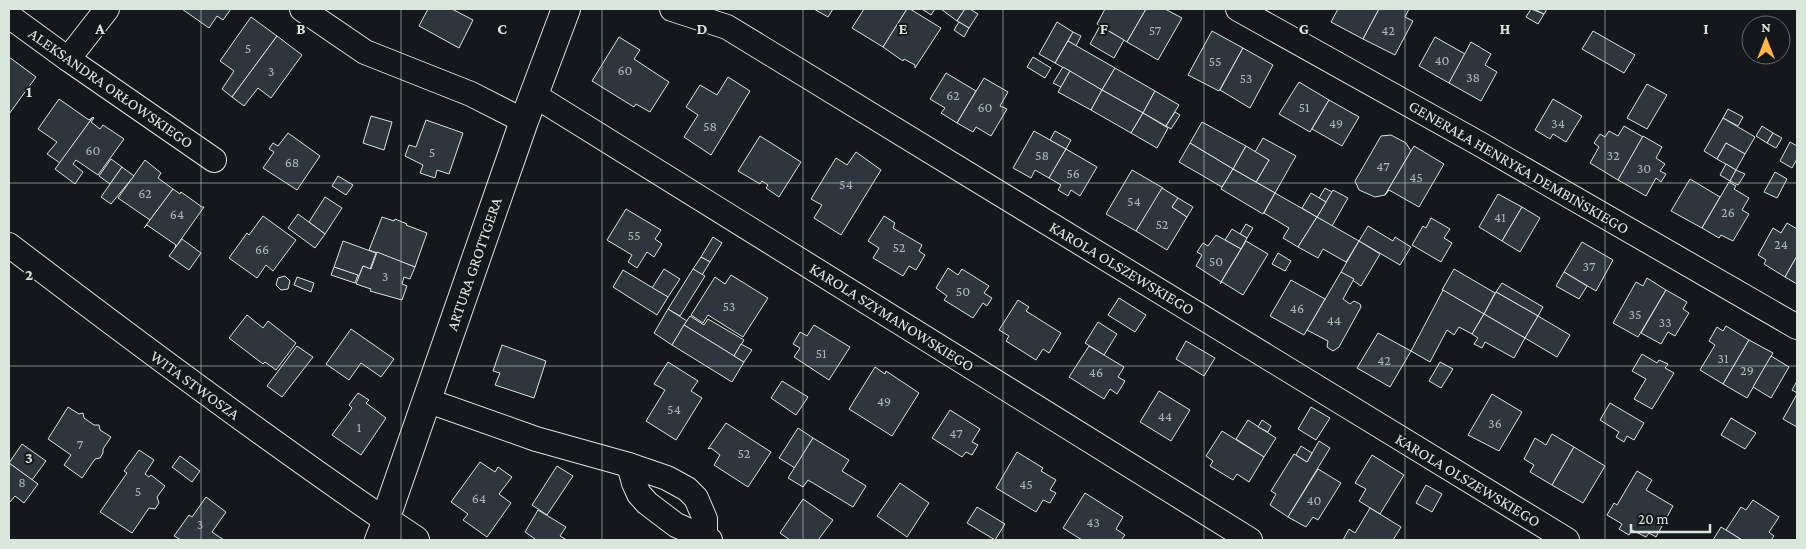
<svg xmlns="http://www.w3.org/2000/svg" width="1806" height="549" font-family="'Crimson Pro',serif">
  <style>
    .building { fill: #2c363c; stroke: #d8e6dc }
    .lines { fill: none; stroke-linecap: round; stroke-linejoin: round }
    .street-casing { stroke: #d8e6dc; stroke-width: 26 }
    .secondary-casing { stroke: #d8e6dc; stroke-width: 30 }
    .street { stroke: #14181c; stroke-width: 24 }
    .secondary { stroke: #14181c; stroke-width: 28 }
    .grid { fill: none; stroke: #d8e6dc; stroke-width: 1; stroke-opacity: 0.55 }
    .labels { text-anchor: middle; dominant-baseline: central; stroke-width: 4; stroke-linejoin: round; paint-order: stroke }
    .number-label { font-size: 14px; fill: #adbab4 }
    .street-label { font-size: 16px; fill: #d8e6dc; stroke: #14181c }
    .grid-label { font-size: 16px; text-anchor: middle; font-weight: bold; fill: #d8e6dc; stroke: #14181c; stroke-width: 4; stroke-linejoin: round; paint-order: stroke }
  </style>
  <rect width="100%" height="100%" fill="#14181c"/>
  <!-- building -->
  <g class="building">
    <polygon points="182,9 231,9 223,20 217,16 209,28"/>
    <polygon points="428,9 452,9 473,20 459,48 419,26"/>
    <polygon points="814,9 833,9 828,17"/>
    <polygon points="864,9 907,9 883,47 852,28"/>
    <polygon points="907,9 910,9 941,28 915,68 915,65 904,59 903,61 883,47"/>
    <polygon points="922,9 935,9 931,15"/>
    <polygon points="941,9 965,9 957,21"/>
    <polygon points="965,9 970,9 978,14 969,28 957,21"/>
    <polygon points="1105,9 1146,9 1127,42 1097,24"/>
    <polygon points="1146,9 1165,9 1182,18 1158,60 1127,42"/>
    <polygon points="1338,9 1379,9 1363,39 1331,22"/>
    <polygon points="1379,9 1409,9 1405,17 1413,21 1395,55 1363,39"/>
    <polygon points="1531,9 1544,14 1538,24 1526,17"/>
    <polygon points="1534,9 1547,9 1544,14"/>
    <polygon points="251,17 277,36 232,97 222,89 234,71 220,61"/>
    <polygon points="959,22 969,28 964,37 954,30"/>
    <polygon points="1057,22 1073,32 1055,63 1039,54"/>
    <polygon points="1100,26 1124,40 1114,58 1090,44"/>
    <polygon points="1212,31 1243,48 1219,91 1188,75"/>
    <polygon points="1593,31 1635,55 1624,73 1582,49"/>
    <polygon points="1073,32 1081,36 1076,46 1068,41"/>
    <polygon points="277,36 302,55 271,98 258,88 244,106 232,97"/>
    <polygon points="619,37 640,50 634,59 669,82 650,112 636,104 634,107 592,81"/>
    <polygon points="1435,37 1465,54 1449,83 1419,66"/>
    <polygon points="1068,41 1115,68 1102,90 1055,63"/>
    <polygon points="1471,42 1491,54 1485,65 1497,72 1481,101 1449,83"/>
    <polygon points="1243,48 1273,65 1250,108 1220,90"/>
    <polygon points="9,57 36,77 9,114"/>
    <polygon points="1033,57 1051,68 1045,78 1027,67"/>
    <polygon points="1063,67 1070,71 1061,87 1053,83"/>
    <polygon points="1115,68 1155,91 1143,113 1102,90"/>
    <polygon points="1070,71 1102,90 1091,110 1058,92"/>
    <polygon points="946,73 976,91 957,123 941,113 945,108 930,99"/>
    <polygon points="728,77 750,91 711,155 684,137 698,115 686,107 700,85 717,95"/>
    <polygon points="984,78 1008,92 1000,106 1007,109 991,136 976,127 973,132 957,123"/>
    <polygon points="1299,82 1329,100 1310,132 1279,114"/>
    <polygon points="1647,84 1667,95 1647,129 1627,118"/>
    <polygon points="1102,90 1143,113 1131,133 1091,110"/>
    <polygon points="1155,91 1179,105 1166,126 1143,113"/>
    <polygon points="59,99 89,120 93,117 60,163 47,154 57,142 38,129"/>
    <polygon points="1553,99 1582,116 1566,142 1553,134 1550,139 1535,130"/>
    <polygon points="1329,100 1359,117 1342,146 1312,129"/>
    <polygon points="1728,109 1743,117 1738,126 1723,118"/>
    <polygon points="1175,112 1180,115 1171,129 1166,126"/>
    <polygon points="1143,113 1168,128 1157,148 1131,133"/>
    <polygon points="371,116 392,122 384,150 363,143"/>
    <polygon points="93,117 94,118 91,122 100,129 103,125 124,139 98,175 76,160 73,164 83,172 75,184 55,169"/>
    <polygon points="1723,118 1755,137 1745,154 1726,143 1717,159 1704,151"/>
    <polygon points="426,120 463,133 449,174 437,170 435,178 420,173 423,165 405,156 409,145 416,147"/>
    <polygon points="1202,122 1246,146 1233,169 1190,143"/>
    <polygon points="1624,126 1643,137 1618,180 1590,163 1599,147 1594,143 1600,134 1605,137 1609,131 1618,136"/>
    <polygon points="1762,126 1773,133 1767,143 1756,136"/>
    <polygon points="1034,131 1066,149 1049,178 1035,170 1031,178 1013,168"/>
    <polygon points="1055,131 1071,140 1066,149 1050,140"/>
    <polygon points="288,133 320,156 297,190 263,168 274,152 269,149 273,143 278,146"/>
    <polygon points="1773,133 1782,138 1776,148 1767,143"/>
    <polygon points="1391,135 1406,143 1411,151 1385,195 1375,197 1359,190 1355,181 1381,136"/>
    <polygon points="760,136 801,162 779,197 766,188 768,185 762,181 760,184 738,171"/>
    <polygon points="1643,136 1662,147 1656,158 1665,164 1660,171 1666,174 1661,182 1656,178 1646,196 1618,180"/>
    <polygon points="1263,138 1296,156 1275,193 1256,182 1269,160 1255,152"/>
    <polygon points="1790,142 1797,146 1797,159 1792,168 1780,161"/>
    <polygon points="1190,143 1233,169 1222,187 1179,162"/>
    <polygon points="1726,143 1745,154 1736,170 1717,159"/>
    <polygon points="1246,146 1269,160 1256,182 1233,169"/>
    <polygon points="1414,146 1444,164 1419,207 1389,190 1385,195"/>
    <polygon points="1066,149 1097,167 1080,196 1071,190 1068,196 1058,190 1061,185 1049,178"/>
    <polygon points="856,152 881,170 841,235 814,218 822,205 811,199 836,158 847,165"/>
    <polygon points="111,159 122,167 110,184 99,176"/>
    <polygon points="145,160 161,173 158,178 173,189 150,220 118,198"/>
    <polygon points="1726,164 1736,170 1730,181 1720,175"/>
    <polygon points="122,167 134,176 111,204 101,197"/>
    <polygon points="1233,169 1275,193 1263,214 1221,189"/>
    <polygon points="1132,170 1163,188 1136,231 1106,214"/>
    <polygon points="1736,170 1745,174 1738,185 1730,181"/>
    <polygon points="1775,172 1787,179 1777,198 1764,192"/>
    <polygon points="338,176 353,185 346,195 332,186"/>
    <polygon points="1690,179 1720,197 1702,228 1671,211"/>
    <polygon points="1729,182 1736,186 1734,189 1749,198 1742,210 1749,214 1733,241 1721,235 1719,238 1702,228"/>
    <polygon points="1162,188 1178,198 1172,207 1187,217 1167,250 1136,231"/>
    <polygon points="1325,188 1332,192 1326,202 1319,198"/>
    <polygon points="173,189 180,194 181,192 202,207 204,207 175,248 176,245 147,225 144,228"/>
    <polygon points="1333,190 1348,198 1332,226 1317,217"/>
    <polygon points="1275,193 1317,217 1298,247 1283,238 1289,228 1264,213"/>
    <polygon points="1311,193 1326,202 1317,217 1302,208"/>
    <polygon points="1498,194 1522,207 1502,241 1479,227"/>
    <polygon points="325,197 342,208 325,234 309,222"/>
    <polygon points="1178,198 1193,207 1187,217 1172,207"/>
    <polygon points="1522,207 1540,218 1520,252 1502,241"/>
    <polygon points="626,209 661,230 655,239 662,244 654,257 647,252 637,268 628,262 632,255 607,240"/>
    <polygon points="298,214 325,234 315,248 288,228"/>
    <polygon points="263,216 296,240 273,271 266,265 257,278 229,258 247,233 249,235"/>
    <polygon points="884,216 895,223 893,228 922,245 919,251 925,255 916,270 909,266 903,276 873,258 879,248 868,241"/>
    <polygon points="382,217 394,221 395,219 407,224 406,225 427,233 415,267 369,250"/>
    <polygon points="1317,217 1359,241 1346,262 1323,249 1318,258 1298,247"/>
    <polygon points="1431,218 1450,229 1444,238 1452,243 1441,262 1412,245 1423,226 1426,228"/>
    <polygon points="1787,223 1797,229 1797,256 1785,277 1764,264 1766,260 1758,255 1773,228 1781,233"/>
    <polygon points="1246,224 1253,228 1247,238 1240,234"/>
    <polygon points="1368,226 1393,241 1395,237 1411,247 1400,265 1359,241"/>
    <polygon points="1232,229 1247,238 1241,249 1225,240"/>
    <polygon points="1216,235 1241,249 1221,282 1196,266 1202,255 1197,252 1203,243 1208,246"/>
    <polygon points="713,237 722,243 710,262 701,257"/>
    <polygon points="182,239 201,253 189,270 169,256"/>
    <polygon points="343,241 376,253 370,269 363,266 359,276 334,267"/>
    <polygon points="1246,241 1268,254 1243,295 1222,282 1220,284"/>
    <polygon points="1359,241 1380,254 1361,286 1341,272"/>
    <polygon points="1582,242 1613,260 1596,291 1564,272"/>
    <polygon points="377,252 415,267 410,279 404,277 402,284 407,286 402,300 370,291 371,289 356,284 363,266 371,269"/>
    <polygon points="1278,253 1291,261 1285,271 1272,264"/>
    <polygon points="1797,256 1797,284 1785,277"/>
    <polygon points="701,257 710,262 702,275 693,269"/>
    <polygon points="334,267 358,275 355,283 331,275"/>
    <polygon points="948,268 958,275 962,269 989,286 984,293 992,298 987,306 983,303 973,318 944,300 947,296 936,288"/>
    <polygon points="664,269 680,279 668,297 652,288"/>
    <polygon points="693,269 705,276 680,316 668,309"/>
    <polygon points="1454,269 1495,293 1484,314 1442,290"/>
    <polygon points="623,270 668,297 657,315 613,287"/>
    <polygon points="1341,272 1354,279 1343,299 1350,304 1354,301 1360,304 1361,307 1339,347 1333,351 1327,347 1328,341 1307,330"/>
    <polygon points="1564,272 1587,286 1579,299 1556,286"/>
    <polygon points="731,275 768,298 743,337 708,315 703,323 691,315 715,277 725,284"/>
    <polygon points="285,276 290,281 288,289 281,290 276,285 278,278"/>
    <polygon points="297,277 314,283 311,292 294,285"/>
    <polygon points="1647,278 1666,290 1638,337 1613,323 1636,282 1643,286"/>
    <polygon points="1291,280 1325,299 1304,335 1270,316"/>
    <polygon points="1502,283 1543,307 1538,316 1496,292"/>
    <polygon points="1443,290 1484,314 1472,334 1459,327 1454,335 1447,330 1430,362 1411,351"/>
    <polygon points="1666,290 1687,302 1683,309 1689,313 1675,336 1668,332 1661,344 1641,333"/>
    <polygon points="1496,292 1538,316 1525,338 1484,314"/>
    <polygon points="1119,298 1146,315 1135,332 1108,315"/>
    <polygon points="1018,300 1029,307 1026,311 1061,333 1049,353 1043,349 1036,360 1006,341 1009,336 999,330"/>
    <polygon points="668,309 687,321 672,345 654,333"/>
    <polygon points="1484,314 1525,338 1514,358 1485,342 1482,348 1474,344 1478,338 1472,334"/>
    <polygon points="247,315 263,328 268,321 296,343 276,370 265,362 263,364 229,338"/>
    <polygon points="690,316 704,325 708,319 744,340 734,356 684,325"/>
    <polygon points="1538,316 1570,335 1557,357 1525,338"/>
    <polygon points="1098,322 1117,334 1104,355 1085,343"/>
    <polygon points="684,325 744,362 732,382 672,345"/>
    <polygon points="814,325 850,347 829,380 794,357 800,348 793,344 800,332 807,336"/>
    <polygon points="1726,326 1749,340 1723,384 1700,370 1715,345 1709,341 1717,327 1723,331"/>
    <polygon points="351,329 394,359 381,377 361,363 349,380 326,364"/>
    <polygon points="1378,333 1411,351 1390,387 1357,368"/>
    <polygon points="1749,340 1773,353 1747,398 1723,384"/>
    <polygon points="1186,341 1215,358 1204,376 1176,359"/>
    <polygon points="741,344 752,350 744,362 734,356"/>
    <polygon points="502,345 546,361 534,398 495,385 500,373 493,371"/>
    <polygon points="297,346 313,357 282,397 267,386"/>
    <polygon points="1089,346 1124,367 1118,377 1125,381 1117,394 1110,389 1104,399 1069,377"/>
    <polygon points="1642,354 1657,363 1659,360 1668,364 1665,368 1674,373 1652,409 1634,399 1646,379 1632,371"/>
    <polygon points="1771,356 1789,367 1771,398 1753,387"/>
    <polygon points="668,362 698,381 691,391 702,398 676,440 646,421 665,390 654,384"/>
    <polygon points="1440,362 1453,369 1441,388 1429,381"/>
    <polygon points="875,367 885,374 886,371 919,393 892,436 849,409"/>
    <polygon points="782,381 808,397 796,415 771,398"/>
    <polygon points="1797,381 1797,393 1792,390"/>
    <polygon points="1159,391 1190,410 1171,441 1140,422"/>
    <polygon points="358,393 369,400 366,403 386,418 361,455 332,435 352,408 349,405"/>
    <polygon points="1492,394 1522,412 1499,451 1468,435"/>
    <polygon points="1797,394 1797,427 1783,419"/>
    <polygon points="1610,403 1644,423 1634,440 1627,436 1624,442 1616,437 1619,432 1600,420"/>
    <polygon points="68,407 79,414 83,413 84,418 94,425 99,425 100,430 111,437 103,449 103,453 100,458 95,459 82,478 64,465 71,455 48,439"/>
    <polygon points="1311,407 1330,418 1316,440 1298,429"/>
    <polygon points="950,410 980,429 972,442 978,445 972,455 966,452 962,457 932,438"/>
    <polygon points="1731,418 1756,433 1745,449 1721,435"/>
    <polygon points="1248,420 1276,438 1264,457 1236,439"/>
    <polygon points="1262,420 1271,426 1268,432 1258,427"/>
    <polygon points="726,423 771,452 748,487 714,465 720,455 711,448 708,449"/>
    <polygon points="798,428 813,438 795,468 779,458"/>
    <polygon points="1222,431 1264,457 1249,482 1237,474 1233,480 1210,466 1213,461 1206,456"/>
    <polygon points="1552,434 1574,447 1552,485 1530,472 1534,465 1524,459 1535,438 1546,445"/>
    <polygon points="813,438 849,460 842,471 866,486 853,507 808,480 803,487 788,478"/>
    <polygon points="1319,441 1330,448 1288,517 1270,505 1276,494 1271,491 1294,454 1307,462"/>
    <polygon points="22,444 46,461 32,480 9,463"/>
    <polygon points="1301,446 1312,453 1307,462 1296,455"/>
    <polygon points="1574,447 1605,466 1583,503 1552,485"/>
    <polygon points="139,450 154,460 145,474 149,477 151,475 165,486 157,497 159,503 155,509 149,508 132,533 100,512 127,473 124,471"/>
    <polygon points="1017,452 1043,468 1041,471 1056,480 1050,490 1056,493 1050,503 1043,500 1036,512 996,488"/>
    <polygon points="1372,455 1404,475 1380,514 1359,501 1366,489 1355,483"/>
    <polygon points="180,456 200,471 192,482 172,467"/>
    <polygon points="480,462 495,472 498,467 512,477 499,494 511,503 487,537 463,520 468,514 451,502"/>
    <polygon points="9,463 38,484 24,503 15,496 10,502 9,501"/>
    <polygon points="557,466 573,476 547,515 532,505"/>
    <polygon points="1318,469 1341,483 1318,520 1313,517 1306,527 1288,517"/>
    <polygon points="1637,471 1652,480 1646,490 1673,506 1656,537 1649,533 1646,537 1632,530 1629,535 1619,529 1622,524 1607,515 1614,503 1617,505"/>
    <polygon points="900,483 929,503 907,537 877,516"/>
    <polygon points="1426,485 1442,494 1432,512 1416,503"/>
    <polygon points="1085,493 1123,517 1116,529 1125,535 1121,540 1082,540 1063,528"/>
    <polygon points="206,497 226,512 212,532 224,540 181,540 174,536 189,515 192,517"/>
    <polygon points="803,499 833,520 818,540 790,540 780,533"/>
    <polygon points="1753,500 1779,517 1769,532 1774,536 1771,540 1742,540 1726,530 1741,507 1746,510"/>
    <polygon points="977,507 1005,524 995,540 967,523"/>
    <polygon points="1370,508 1401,527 1393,540 1343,540 1349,529 1355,533"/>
    <polygon points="538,510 566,527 560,536 567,540 534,540 535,539 525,532"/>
    <polygon points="1721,527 1726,530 1742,540 1713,540"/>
  </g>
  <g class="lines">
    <!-- street casing -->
    <g class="street-casing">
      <g id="street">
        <polyline points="302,9 365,52 471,94 524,121"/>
        <polyline points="672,9 727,27 1567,540"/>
        <polyline points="1238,9 1478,143 1797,327"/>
        <polyline points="9,16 68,59 214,160"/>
        <polyline points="68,59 107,9"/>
        <polyline points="534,95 1250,540"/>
        <path d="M9,245C132,339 257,432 385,520L377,540"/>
        <polyline points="426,400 536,439 629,465 667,478 687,489 696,498 705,519 705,537"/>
        <polyline points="629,465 634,483 639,494 647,503 676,525 710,540"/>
      </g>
    </g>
    <!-- secondary casing -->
    <g class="secondary-casing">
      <polyline id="secondary" points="415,540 385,520 524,121 566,9"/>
    </g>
    <!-- street -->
    <use href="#street" class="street"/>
    <!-- secondary -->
    <use href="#secondary" class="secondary"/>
  </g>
  <!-- grid -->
  <path class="grid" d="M201,9V540M401,9V540M602,9V540M803,9V540M1003,9V540M1204,9V540M1405,9V540M1605,9V540M9,183H1797M9,366H1797"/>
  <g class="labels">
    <!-- number labels -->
    <g class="number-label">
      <text x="1155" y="30">57</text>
      <text x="1388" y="30">42</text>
      <text x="248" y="48">5</text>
      <text x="1442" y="60">40</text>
      <text x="1215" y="61">55</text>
      <text x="625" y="70">60</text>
      <text x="271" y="71">3</text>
      <text x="1473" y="77">38</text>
      <text x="1246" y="78">53</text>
      <text x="953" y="95">62</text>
      <text x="985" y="107">60</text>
      <text x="1304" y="107">51</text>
      <text x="1336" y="123">49</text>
      <text x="1558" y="123">34</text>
      <text x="710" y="126">58</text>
      <text x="93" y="150">60</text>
      <text x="432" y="152">5</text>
      <text x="1042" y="155">58</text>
      <text x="1613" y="155">32</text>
      <text x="292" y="162">68</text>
      <text x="1383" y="166">47</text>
      <text x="1644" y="168">30</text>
      <text x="1073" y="173">56</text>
      <text x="1416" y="177">45</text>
      <text x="846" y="184">54</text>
      <text x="145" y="193">62</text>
      <text x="1134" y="201">54</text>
      <text x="1728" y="212">26</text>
      <text x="177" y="214">64</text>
      <text x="1500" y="217">41</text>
      <text x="1162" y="224">52</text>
      <text x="634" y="235">55</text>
      <text x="1781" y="244">24</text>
      <text x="899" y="247">52</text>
      <text x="262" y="249">66</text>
      <text x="1216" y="261">50</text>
      <text x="1589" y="266">37</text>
      <text x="385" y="276">3</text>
      <text x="963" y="291">50</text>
      <text x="729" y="306">53</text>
      <text x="1297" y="308">46</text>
      <text x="1635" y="314">35</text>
      <text x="1334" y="320">44</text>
      <text x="1665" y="322">33</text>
      <text x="821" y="353">51</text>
      <text x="1723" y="358">31</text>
      <text x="1384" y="360">42</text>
      <text x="1747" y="370">29</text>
      <text x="1096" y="372">46</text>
      <text x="884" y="401">49</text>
      <text x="674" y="409">54</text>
      <text x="1165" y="416">44</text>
      <text x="1495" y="423">36</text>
      <text x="359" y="427">1</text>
      <text x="956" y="433">47</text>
      <text x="80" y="444">7</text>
      <text x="744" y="453">52</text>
      <text x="22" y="482">8</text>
      <text x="1026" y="484">45</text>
      <text x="138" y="491">5</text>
      <text x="479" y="498">64</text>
      <text x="1314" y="500">40</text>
      <text x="1093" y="522">43</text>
      <text x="200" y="524">3</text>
    </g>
    <!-- street labels -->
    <g class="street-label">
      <text transform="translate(111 88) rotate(35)">ALEKSANDRA ORŁOWSKIEGO</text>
      <text transform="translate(1519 167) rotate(30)">GENERAŁA HENRYKA DEMBIŃSKIEGO</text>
      <text transform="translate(474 264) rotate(-71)">ARTURA GROTTGERA</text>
      <text transform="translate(1122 268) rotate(31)">KAROLA OLSZEWSKIEGO</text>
      <text transform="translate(892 317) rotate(32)">KAROLA SZYMANOWSKIEGO</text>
      <text transform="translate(195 385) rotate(36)">WITA STWOSZA</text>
      <text transform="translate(1468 480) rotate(31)">KAROLA OLSZEWSKIEGO</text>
    </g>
  </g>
  <g class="grid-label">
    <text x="100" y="34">A</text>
    <text x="301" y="34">B</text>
    <text x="502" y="34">C</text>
    <text x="702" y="34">D</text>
    <text x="903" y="34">E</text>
    <text x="1104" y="34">F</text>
    <text x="1304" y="34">G</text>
    <text x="1505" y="34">H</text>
    <text x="1706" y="34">I</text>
    <text x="29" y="97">1</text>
    <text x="29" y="280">2</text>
    <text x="29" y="463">3</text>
  </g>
  <!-- border -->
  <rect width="1806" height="549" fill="none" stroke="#d8e6dc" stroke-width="20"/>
  <!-- north arrow -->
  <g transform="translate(1766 40)"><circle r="24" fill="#14181c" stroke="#626a69"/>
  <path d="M0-4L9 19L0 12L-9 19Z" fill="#ffb74d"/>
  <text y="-8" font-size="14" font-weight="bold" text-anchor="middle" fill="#d8e6dc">N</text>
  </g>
  <!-- scale -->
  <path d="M1631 524v8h79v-8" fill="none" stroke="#d8e6dc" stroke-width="2.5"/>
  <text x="1638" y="524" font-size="15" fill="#d8e6dc" stroke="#14181c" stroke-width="4" paint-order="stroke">20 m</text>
</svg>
